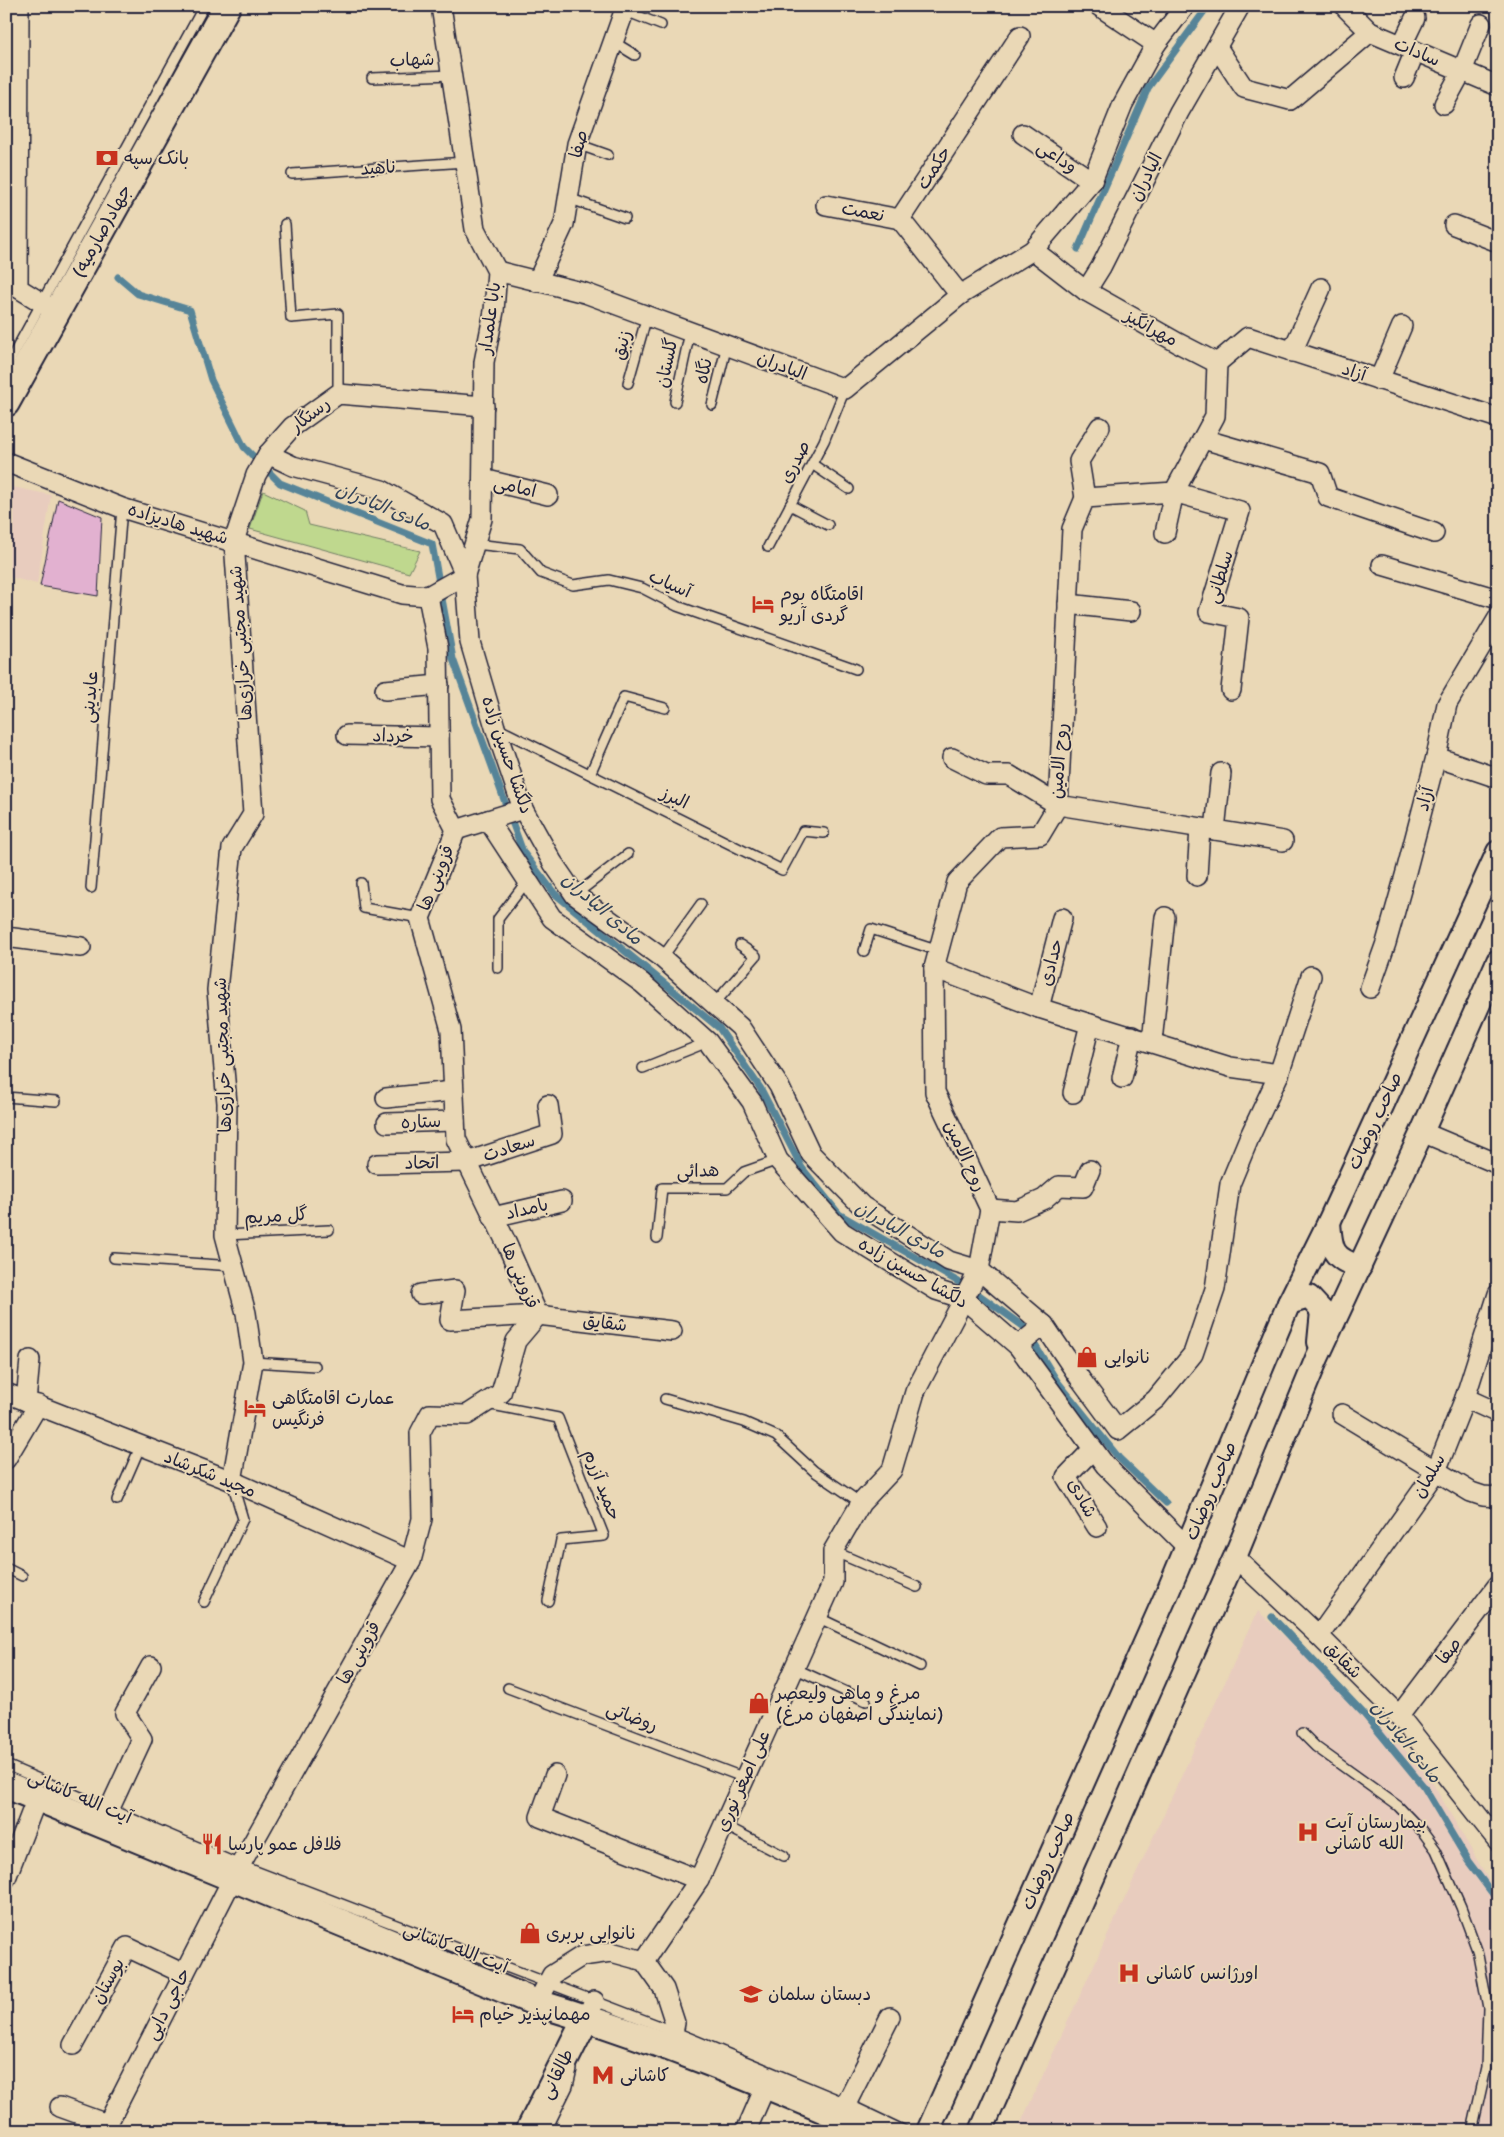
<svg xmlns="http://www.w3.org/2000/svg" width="1504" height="2137" font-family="'Balsamiq Sans','Playpen Sans Arabic',sans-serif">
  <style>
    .built { fill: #e8ccbe }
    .green { fill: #bfd88e; stroke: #707d64 }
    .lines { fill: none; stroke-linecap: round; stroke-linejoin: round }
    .stream { stroke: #568498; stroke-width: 7 }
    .building { fill: #e2b1d0; stroke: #22223b }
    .service-casing { stroke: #22223b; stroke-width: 12 }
    .minor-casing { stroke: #22223b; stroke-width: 22 }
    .tertiary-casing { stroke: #22223b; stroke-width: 26 }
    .secondary-casing { stroke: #22223b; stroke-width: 30 }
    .service { stroke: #ead8b6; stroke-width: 9 }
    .minor { stroke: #ead8b6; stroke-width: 19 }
    .tertiary { stroke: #ead8b6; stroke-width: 22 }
    .secondary { stroke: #ead8b6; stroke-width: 26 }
    .labels { text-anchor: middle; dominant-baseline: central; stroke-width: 4; stroke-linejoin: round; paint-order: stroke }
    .street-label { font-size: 18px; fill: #22223b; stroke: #ead8b6 }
    .poi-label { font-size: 18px; fill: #22223b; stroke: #ead8b6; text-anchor: start }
    .water-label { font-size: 19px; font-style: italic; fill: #33435a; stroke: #ead8b6 }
  </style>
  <rect width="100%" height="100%" fill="#ead8b6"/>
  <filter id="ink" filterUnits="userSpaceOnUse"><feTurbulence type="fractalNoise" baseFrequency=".02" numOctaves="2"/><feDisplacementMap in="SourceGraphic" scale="10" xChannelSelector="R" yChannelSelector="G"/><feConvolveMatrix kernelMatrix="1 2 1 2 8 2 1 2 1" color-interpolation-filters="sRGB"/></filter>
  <g filter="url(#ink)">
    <!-- built -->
    <g class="built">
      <polygon points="13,487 51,495 37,584 6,576 6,510"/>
      <polygon points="1258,1611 1424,1768 1498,1896 1498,2131 1017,2131"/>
    </g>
    <!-- green -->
    <polygon class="green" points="263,491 305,511 309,525 420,551 409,573 250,529"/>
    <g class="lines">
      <!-- stream -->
      <g class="stream">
        <polyline points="1078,249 1148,88 1208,6"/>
        <polyline points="118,277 138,294 190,310 211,380 244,447 280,483 432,544 453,659 523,852 555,894 719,1028 761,1089 802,1168 839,1214 971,1289 1024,1327 1057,1381 1119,1458 1166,1503"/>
        <polyline points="1272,1617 1364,1714 1424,1787 1468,1861 1498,1901"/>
      </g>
    </g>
    <!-- building -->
    <polygon class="building" points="58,499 102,517 98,596 40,586"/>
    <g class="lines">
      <!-- service casing -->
      <g class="service-casing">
        <g id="service">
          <polyline points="623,10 661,25"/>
          <polyline points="612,41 635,55"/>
          <polyline points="372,78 452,75"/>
          <polyline points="577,144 608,155"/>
          <polyline points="292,174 465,162"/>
          <polyline points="568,198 625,218"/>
          <polyline points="285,224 291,318 338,314 338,394"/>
          <polyline points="6,368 204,6"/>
          <polyline points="628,383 647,316"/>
          <polyline points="675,402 690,332"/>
          <polyline points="712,405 727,345"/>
          <polyline points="812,464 849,489"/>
          <polyline points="790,505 828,525"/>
          <polyline points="475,544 520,549 541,573 573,585 609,580 642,588 677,606 856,669"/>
          <polyline points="768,547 824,441 845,389"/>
          <polyline points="497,728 782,870 803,831 824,833"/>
          <polyline points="590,774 624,697 665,708"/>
          <polyline points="361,883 364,908 420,918"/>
          <polyline points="91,888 122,508"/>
          <polyline points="575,895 628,854"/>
          <polyline points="864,951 871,929 939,951"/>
          <polyline points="662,958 701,904"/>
          <polyline points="498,968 498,919 527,881"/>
          <polyline points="714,1004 756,956 740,945"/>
          <polyline points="643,1068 708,1042"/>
          <polyline points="6,1097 56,1101"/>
          <polyline points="225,1235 329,1230"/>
          <polyline points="657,1238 662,1188 727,1188 744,1172 778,1160"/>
          <polyline points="114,1258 234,1266"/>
          <polyline points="253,1362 315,1366"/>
          <polyline points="665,1399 744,1422 776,1436 814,1471 861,1503"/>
          <polyline points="487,1404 558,1418 604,1536 561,1540 548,1601"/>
          <polyline points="117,1500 141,1445"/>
          <polyline points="833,1551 917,1587"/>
          <polyline points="6,1568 22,1576"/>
          <polyline points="204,1602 243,1519 232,1482"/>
          <polyline points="817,1617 920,1666"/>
          <polyline points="794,1668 866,1701"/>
          <polyline points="508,1688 745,1778"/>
          <polyline points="1302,1733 1316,1747 1398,1806 1422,1831 1436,1850 1461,1907 1477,1950 1488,2008 1486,2068 1472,2131"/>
          <polyline points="6,1765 240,1865 673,2031 846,2103 905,2131"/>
          <polyline points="724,1825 784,1856"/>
          <polyline points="546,2131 568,2086 572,2069"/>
        </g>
      </g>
      <!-- minor casing -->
      <g class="minor-casing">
        <g id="minor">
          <polyline points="19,6 18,288 57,312"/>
          <polyline points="441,6 475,229 497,271 494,311 484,362 482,519 465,575"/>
          <polyline points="1099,6 1156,44"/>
          <polyline points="1347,6 1346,8 1370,32 1498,86"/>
          <polyline points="1402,45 1415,18"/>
          <polyline points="1217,47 1244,88 1290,100 1370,32"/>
          <polyline points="1404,78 1415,51"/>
          <polyline points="1444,104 1462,71 1481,24"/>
          <polyline points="1023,134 1092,181"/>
          <polyline points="826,205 900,219"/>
          <polyline points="1454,225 1498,242"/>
          <polyline points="1033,250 1092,181 1123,104 1156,44 1185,6"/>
          <polyline points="497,271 585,293 845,389 960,295 1033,250 1086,291 1178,343 1217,363"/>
          <polyline points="537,282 564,224 577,144 626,6"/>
          <polyline points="1086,291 1101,267 1179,112 1240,6"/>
          <polyline points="960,295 900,219 1020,36"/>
          <polyline points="1292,352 1321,288"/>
          <polyline points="1217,363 1248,337 1498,418"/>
          <polyline points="1379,380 1402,326"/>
          <polyline points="1203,439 1320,473 1328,497 1434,533"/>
          <polyline points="268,454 293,466 382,490 443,524 465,575 470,642 495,727 523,809 553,863 575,895 662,958 740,1027 779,1086 811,1154 862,1206 949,1261 979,1270 1044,1325 1081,1380 1118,1430 1156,1399 1193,1354 1215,1289 1230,1184 1249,1138 1279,1074 1311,976"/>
          <polyline points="6,462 122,508 402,594 428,596 465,575"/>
          <polyline points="483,479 548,495"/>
          <polyline points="1085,498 1079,461 1100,427"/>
          <polyline points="1165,533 1174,492 1240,511 1209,612 1239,618 1231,690"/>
          <polyline points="1382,565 1498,599"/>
          <polyline points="428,596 438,648 440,799 456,830"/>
          <polyline points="1068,604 1131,611"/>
          <polyline points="385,690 439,685"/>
          <polyline points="347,735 439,737"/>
          <polyline points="1436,757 1498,778"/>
          <polyline points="952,758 986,775 1009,775 1058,805 1283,841"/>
          <polyline points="488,820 552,918 642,983 708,1042 752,1102 778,1160 842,1232 936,1290 964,1299 1018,1346 1105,1465 1187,1547"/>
          <polyline points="456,830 523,809"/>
          <polyline points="1215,830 1221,773"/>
          <polyline points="1197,876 1200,828"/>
          <polyline points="6,937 81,947"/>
          <polyline points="934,968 1039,1008 1090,1024 1230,1067 1279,1074"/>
          <polyline points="1370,988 1386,943 1406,872 1436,757 1447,704 1498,618"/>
          <polyline points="1039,1008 1062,918"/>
          <polyline points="1152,1042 1165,917"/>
          <polyline points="1122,1078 1132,1036"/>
          <polyline points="1073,1093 1090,1024"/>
          <polyline points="386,1098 453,1091"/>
          <polyline points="387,1123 455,1121"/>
          <polyline points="1422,1132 1498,1164"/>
          <polyline points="377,1164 467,1162 552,1134 548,1105"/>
          <polyline points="990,1209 1017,1211 1044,1199 1059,1186 1083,1187 1090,1170"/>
          <polyline points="493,1217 562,1201"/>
          <polyline points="421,1294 455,1290 450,1320 538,1315 672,1331"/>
          <polyline points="1018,1346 1044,1325"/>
          <polyline points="6,1393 232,1481 411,1561"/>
          <polyline points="1465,1398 1498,1413"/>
          <polyline points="26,1401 30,1360"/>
          <polyline points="1342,1414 1471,1492 1483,1496 1498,1497"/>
          <polyline points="1093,1449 1066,1477 1097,1527"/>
          <polyline points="6,1459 38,1405"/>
          <polyline points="232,1481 253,1362 246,1313 225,1235 227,1103 217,990 232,848 253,814 234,541 256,475 268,454 292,427 338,394 484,406"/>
          <polyline points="1235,1557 1319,1636 1399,1716 1498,1841"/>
          <polyline points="1319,1636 1436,1471 1465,1398 1498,1294"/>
          <polyline points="1399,1716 1498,1585"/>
          <polyline points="555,1775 540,1817 699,1880"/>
          <polyline points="102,1825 142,1739 125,1713 151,1666"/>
          <polyline points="6,1878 37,1798"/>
          <polyline points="644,1961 699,1880 833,1582 833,1551 861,1503 892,1470 915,1392 979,1270 990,1209 935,1092 934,968 957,882 1000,837 1040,835 1058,805 1072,529 1085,498 1174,492 1215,416 1217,363"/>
          <polyline points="537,2003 552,1975 582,1956 611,1952 644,1961 664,1989 675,2023 670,2048"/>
          <polyline points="586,2018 594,2001"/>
          <polyline points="73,2045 127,1947 184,1974"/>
          <polyline points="60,2107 107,2124"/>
          <polyline points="840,2116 890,2017"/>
          <polyline points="104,2131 233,1878 411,1561 422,1519 420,1433 430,1414 467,1415 501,1393 516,1341 538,1315 505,1240 456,1139 451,1030 420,918 456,830"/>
          <polyline points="746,2131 766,2085"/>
        </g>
      </g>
      <!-- tertiary casing -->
      <g class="tertiary-casing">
        <g id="tertiary">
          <path d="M1329,1222C1331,1250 1332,1258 1360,1267"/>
          <polyline points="1289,1303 1309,1297 1322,1311 1319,1342"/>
          <polyline points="928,2131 1169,1589 1289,1303 1329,1222 1498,852"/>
          <polyline points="981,2131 1235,1557 1317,1358 1422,1132 1498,961"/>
        </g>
      </g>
      <!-- secondary casing -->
      <g class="secondary-casing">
        <g id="secondary">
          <polyline points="6,403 227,6"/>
          <path d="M6,1785L537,2003C652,2037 763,2083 874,2131"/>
          <polyline points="529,2131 586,2018"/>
        </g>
      </g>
      <!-- service -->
      <use href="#service" class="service"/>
      <!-- minor -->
      <use href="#minor" class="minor"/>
      <!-- tertiary -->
      <use href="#tertiary" class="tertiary"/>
      <!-- secondary -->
      <use href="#secondary" class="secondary"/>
    </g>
  </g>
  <!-- icons -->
  <defs>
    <g id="bank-bare" transform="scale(1.725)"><path d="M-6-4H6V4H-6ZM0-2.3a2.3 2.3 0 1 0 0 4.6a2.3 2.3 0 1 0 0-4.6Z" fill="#c8321e" stroke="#ead8b6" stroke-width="2.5" paint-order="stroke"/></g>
    <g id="hotel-bare" transform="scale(1.725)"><path d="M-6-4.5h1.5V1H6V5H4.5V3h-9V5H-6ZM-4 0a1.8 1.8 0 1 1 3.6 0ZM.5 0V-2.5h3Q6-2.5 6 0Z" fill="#c8321e" stroke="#ead8b6" stroke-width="2.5" paint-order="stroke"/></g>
    <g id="shop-bare" transform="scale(1.725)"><path d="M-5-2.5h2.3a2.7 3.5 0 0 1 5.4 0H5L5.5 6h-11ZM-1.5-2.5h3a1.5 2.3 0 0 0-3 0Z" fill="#c8321e" stroke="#ead8b6" stroke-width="2.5" paint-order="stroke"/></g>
    <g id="hospital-bare" transform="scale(1.725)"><path d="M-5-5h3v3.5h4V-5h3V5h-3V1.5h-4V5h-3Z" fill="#c8321e" stroke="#ead8b6" stroke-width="2.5" paint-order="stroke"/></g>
    <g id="restaurant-bare" transform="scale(1.725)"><path d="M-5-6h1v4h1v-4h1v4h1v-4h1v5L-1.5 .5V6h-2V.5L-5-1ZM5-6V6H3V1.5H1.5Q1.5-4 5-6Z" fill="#c8321e" stroke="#ead8b6" stroke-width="2.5" paint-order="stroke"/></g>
    <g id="school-bare" transform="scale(1.725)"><path d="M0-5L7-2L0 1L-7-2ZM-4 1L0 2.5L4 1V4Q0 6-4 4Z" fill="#c8321e" stroke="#ead8b6" stroke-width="2.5" paint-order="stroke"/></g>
    <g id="metro-bare" transform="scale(1.725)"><path d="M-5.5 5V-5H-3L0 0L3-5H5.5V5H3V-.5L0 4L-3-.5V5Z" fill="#c8321e" stroke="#ead8b6" stroke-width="2.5" paint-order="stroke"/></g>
  </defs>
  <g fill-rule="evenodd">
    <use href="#bank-bare" x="107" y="158"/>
    <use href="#hotel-bare" x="763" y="604"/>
    <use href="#shop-bare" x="1087" y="1357"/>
    <use href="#hotel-bare" x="255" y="1408"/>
    <use href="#shop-bare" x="759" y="1703"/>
    <use href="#hospital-bare" x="1308" y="1832"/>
    <use href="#restaurant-bare" x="212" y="1844"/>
    <use href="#shop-bare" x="530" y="1933"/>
    <use href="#hospital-bare" x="1129" y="1973"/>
    <use href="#school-bare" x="751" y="1994"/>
    <use href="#hotel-bare" x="463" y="2014"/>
    <use href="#metro-bare" x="603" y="2075"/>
  </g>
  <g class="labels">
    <!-- street labels -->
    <g class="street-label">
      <text transform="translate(1417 52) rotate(23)">سادات</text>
      <text transform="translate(412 60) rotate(-2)">شهاب</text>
      <text transform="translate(579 144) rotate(-76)">صفا</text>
      <text transform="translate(1057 157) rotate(34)">وداعی</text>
      <text transform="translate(378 168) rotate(-4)">ناهید</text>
      <text transform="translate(934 168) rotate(-57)">حکمت</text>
      <text transform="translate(1146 177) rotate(-63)">الیادران</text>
      <text transform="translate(863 212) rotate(11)">نعمت</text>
      <text transform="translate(102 231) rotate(-61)">جهاد(صارمیه)</text>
      <text transform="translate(490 318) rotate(-82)">بابا علمدار</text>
      <text transform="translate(1151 328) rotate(29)">مهرانگیز</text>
      <text transform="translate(622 345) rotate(-74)">زنبق</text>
      <text transform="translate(667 363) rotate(-78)">گلستان</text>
      <text transform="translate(782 366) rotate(21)">الیادران</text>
      <text transform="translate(704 371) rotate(-77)">نگاه</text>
      <text transform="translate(1354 372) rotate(18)">آزاد</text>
      <text transform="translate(310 415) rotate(-38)">رستگار</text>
      <text transform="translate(795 462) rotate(-62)">صدری</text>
      <text transform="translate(515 487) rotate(13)">امامی</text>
      <text transform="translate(178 524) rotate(17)">شهید هادیزاده</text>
      <text transform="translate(1220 577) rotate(-73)">سلطانی</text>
      <text transform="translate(670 584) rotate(24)">آسیاب</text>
      <text transform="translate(241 643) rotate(-94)">شهید مجتبی خرازی‌ها</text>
      <text transform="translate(90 697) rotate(-85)">عابدینی</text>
      <text transform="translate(393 736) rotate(1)">خرداد</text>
      <text transform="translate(507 755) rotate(71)">دلگشا حسین زاده</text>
      <text transform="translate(1059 761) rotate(-86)">روح الامین</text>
      <text transform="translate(675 798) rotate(26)">البرز</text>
      <text transform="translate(1425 799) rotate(-76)">آزاد</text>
      <text transform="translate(436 878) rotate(-68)">قزوینی ها</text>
      <text transform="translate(1051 963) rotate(-76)">حدادی</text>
      <text transform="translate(223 1055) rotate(-92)">شهید مجتبی خرازی‌ها</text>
      <text transform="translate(1375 1121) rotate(-65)">صاحب روضات</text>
      <text transform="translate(421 1122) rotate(-2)">ستاره</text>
      <text transform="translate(509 1148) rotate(-18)">سعادت</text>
      <text transform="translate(965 1156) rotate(65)">روح الامین</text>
      <text transform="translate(422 1163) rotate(-1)">اتحاد</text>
      <text transform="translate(698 1171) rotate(-2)">هدائی</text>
      <text transform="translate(527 1209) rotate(-13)">بامداد</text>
      <text transform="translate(276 1216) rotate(-3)">گل مریم</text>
      <text transform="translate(913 1273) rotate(30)">دلگشا حسین زاده</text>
      <text transform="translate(520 1276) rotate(67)">قزوینی ها</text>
      <text transform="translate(605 1323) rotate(7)">شقایق</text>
      <text transform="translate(210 1474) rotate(22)">مجید شکرشاد</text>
      <text transform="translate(1429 1476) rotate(-60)">سلمان</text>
      <text transform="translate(602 1485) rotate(69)">حمید آزرم</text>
      <text transform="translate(1211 1491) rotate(-67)">صاحب روضات</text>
      <text transform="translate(1082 1498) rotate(62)">شادی</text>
      <text transform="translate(1449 1651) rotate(-52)">صفا</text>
      <text transform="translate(359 1653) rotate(-61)">قزوینی ها</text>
      <text transform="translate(1343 1660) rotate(45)">شقایق</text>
      <text transform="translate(632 1717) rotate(21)">روضاتی</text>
      <text transform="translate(743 1781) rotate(-66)">علی اصغر نوری</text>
      <text transform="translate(80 1797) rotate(23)">آیت الله کاشانی</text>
      <text transform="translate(1048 1861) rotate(-66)">صاحب روضات</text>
      <text transform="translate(456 1948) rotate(21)">آیت الله کاشانی</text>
      <text transform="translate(108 1981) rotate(-61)">بوستان</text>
      <text transform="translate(168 2004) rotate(-63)">حاجی دایی</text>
      <text transform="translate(557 2074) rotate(-63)">طالقانی</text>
    </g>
    <!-- poi labels -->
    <g class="poi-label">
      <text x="124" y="158">بانک سپه</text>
      <text x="780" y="594">اقامتگاه بوم<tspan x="780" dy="21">گردی آریو</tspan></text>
      <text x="1104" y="1357">نانوایی</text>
      <text x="272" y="1398">عمارت اقامتگاهی<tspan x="272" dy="21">فرنگیس</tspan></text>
      <text x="776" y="1693">مرغ و ماهی ولیعصر<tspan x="776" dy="21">(نمایندگی اصفهان مرغ)</tspan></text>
      <text x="1325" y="1822">بیمارستان آیت<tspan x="1325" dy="21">الله کاشانی</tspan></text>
      <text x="228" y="1844">فلافل عمو پارسا</text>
      <text x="546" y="1933">نانوایی بربری</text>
      <text x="1146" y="1973">اورژانس کاشانی</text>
      <text x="768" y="1994">دبستان سلمان</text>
      <text x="479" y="2014">مهمانپذیر خیام</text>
      <text x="620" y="2075">کاشانی</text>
    </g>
    <!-- water labels -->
    <g class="water-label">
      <text transform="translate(383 507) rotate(22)">مادی الیادران</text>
      <text transform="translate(602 909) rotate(41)">مادی الیادران</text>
      <text transform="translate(900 1230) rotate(29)">مادی الیادران</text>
      <text transform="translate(1406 1742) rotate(51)">مادی الیادران</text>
    </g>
  </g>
  <!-- margin -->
  <rect width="1504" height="2137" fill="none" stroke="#ead8b6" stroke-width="25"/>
  <rect x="12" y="12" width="1479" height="2112" fill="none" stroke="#22223b" stroke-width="2" filter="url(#ink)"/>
</svg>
